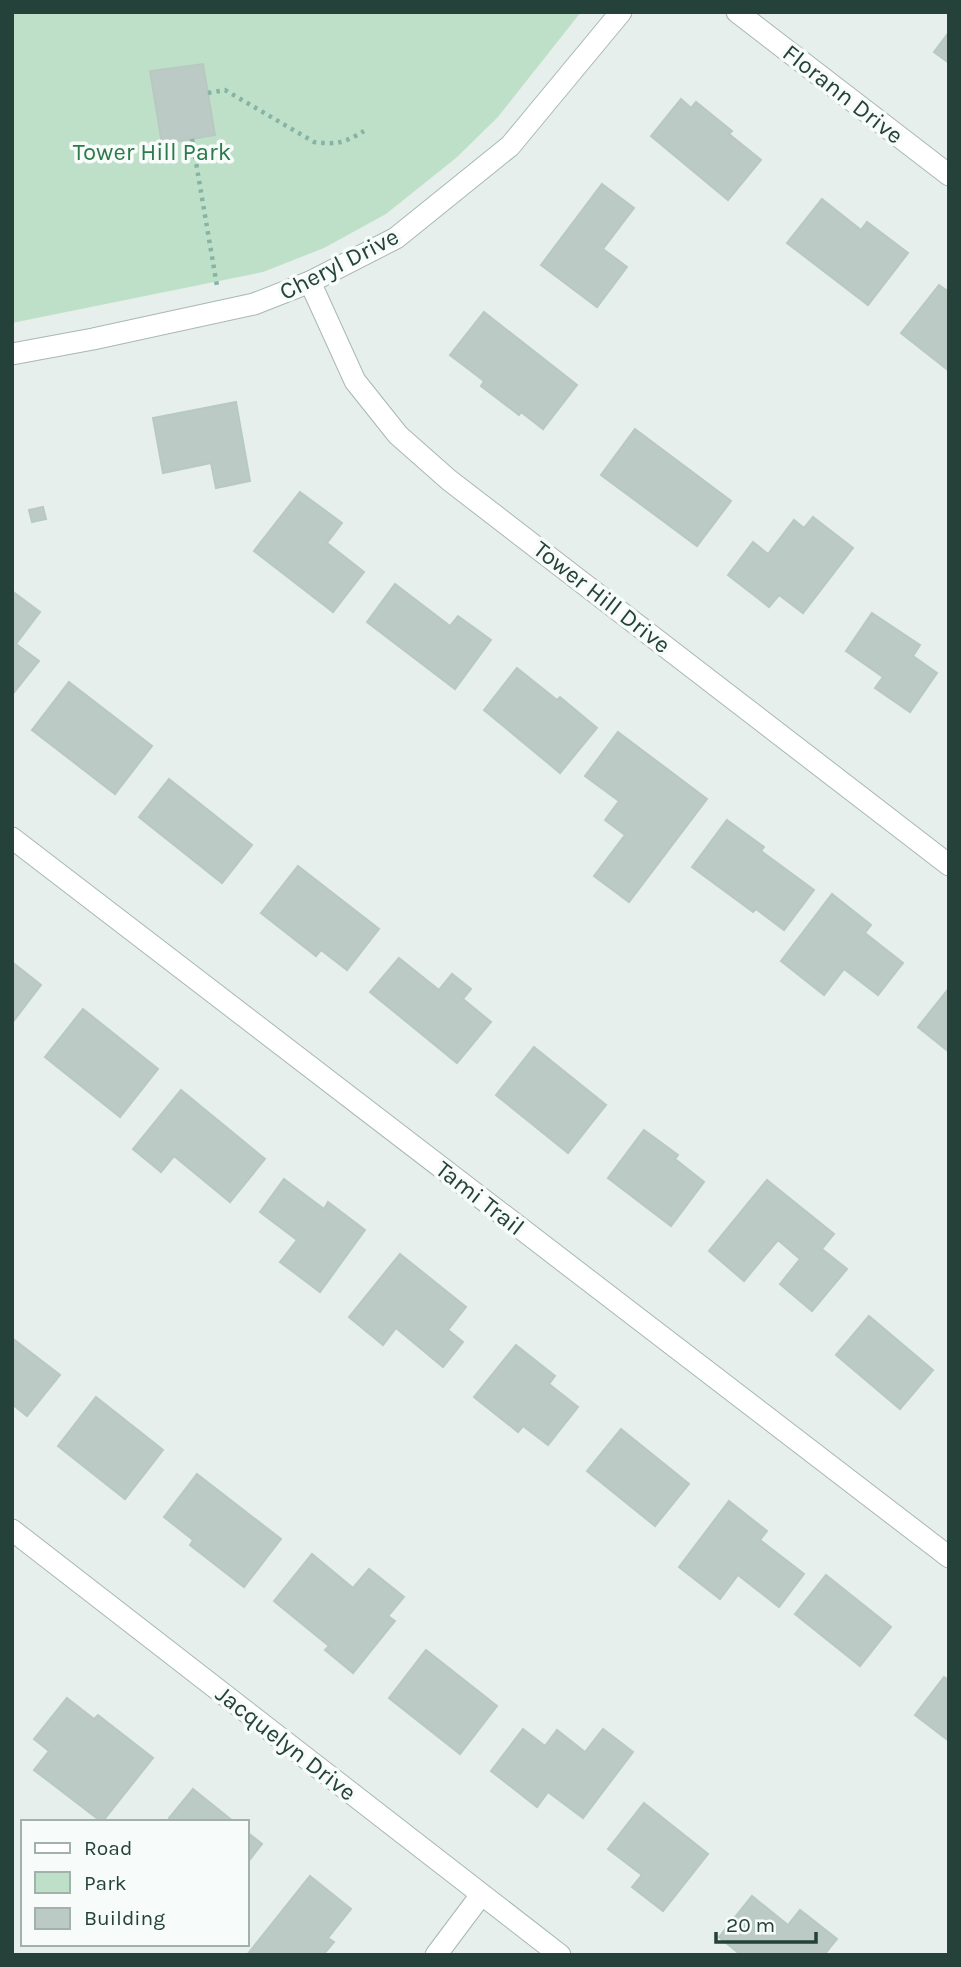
<svg xmlns="http://www.w3.org/2000/svg" width="961" height="1967" font-family="Karla,sans-serif">
  <style>
    .green { fill: #bfe0c8 }
    .building { fill: #bbcac4; stroke: #b8c9c2; stroke-width: 2 }
    .lines { fill: none; stroke-linecap: round; stroke-linejoin: round }
    .minor-casing { stroke: #a8b8b2; stroke-width: 23 }
    .path { stroke: #86b3a5; stroke-width: 4.5; stroke-dasharray: 3.5 5; stroke-linecap: butt }
    .minor { stroke: #fff; stroke-width: 21 }
    .labels { text-anchor: middle; dominant-baseline: central; stroke-width: 7; stroke-linejoin: round; paint-order: stroke }
    .street-label { font-size: 24px; fill: #24423a; stroke: #f7fbf9 }
    .park-label { font-size: 24px; fill: #2d7a4b; stroke: #f7fbf9 }
  </style>
  <rect width="100%" height="100%" fill="#e6efeb"/>
  <!-- green -->
  <polygon class="green" points="12,12 581,12 498,117 456,158 386,214 324,248 263,272 12,323"/>
  <!-- building -->
  <g class="building">
    <polygon points="949,32 949,63 934,52"/>
    <polygon points="203,64 215,135 162,144 150,71"/>
    <polygon points="681,99 691,108 696,102 732,131 729,134 761,160 728,200 651,136"/>
    <polygon points="602,184 634,208 603,249 627,267 597,307 541,265"/>
    <polygon points="822,199 861,230 867,222 908,253 868,305 787,243"/>
    <polygon points="939,285 949,292 949,371 901,333"/>
    <polygon points="484,312 577,385 543,429 521,412 519,415 481,386 484,381 450,355"/>
    <polygon points="236,402 250,481 216,488 211,463 163,473 153,418"/>
    <polygon points="635,429 731,501 697,546 601,475"/>
    <polygon points="300,492 342,523 327,543 364,572 333,612 254,551"/>
    <polygon points="43,507 46,519 32,522 29,510"/>
    <polygon points="813,517 853,548 803,613 779,595 769,607 728,575 753,542 768,554 794,520 804,528"/>
    <polygon points="395,584 450,626 458,616 491,640 455,689 367,622"/>
    <polygon points="12,591 40,612 16,644 39,661 12,695"/>
    <polygon points="872,613 920,645 913,656 937,673 910,712 875,688 883,677 846,651"/>
    <polygon points="517,668 557,700 560,697 597,728 560,773 484,710"/>
    <polygon points="69,682 152,746 115,794 32,730"/>
    <polygon points="618,732 707,799 629,902 594,876 625,835 605,820 619,801 585,776"/>
    <polygon points="169,779 252,845 222,883 139,817"/>
    <polygon points="727,820 764,847 761,851 814,890 784,930 756,909 753,912 692,867"/>
    <polygon points="298,866 379,929 347,970 321,950 316,956 261,913"/>
    <polygon points="832,894 871,925 865,933 903,963 878,995 844,969 824,995 781,961"/>
    <polygon points="399,958 439,990 452,974 471,989 463,999 491,1022 457,1063 370,992"/>
    <polygon points="12,962 41,985 12,1023"/>
    <polygon points="949,988 949,1052 918,1027"/>
    <polygon points="83,1009 158,1069 120,1117 45,1057"/>
    <polygon points="534,1047 606,1105 568,1153 496,1095"/>
    <polygon points="181,1090 265,1159 230,1202 174,1156 161,1172 133,1149"/>
    <polygon points="644,1130 678,1155 675,1159 704,1182 671,1226 608,1178"/>
    <polygon points="284,1179 324,1209 328,1202 365,1230 320,1292 280,1262 297,1240 260,1212"/>
    <polygon points="767,1180 834,1234 822,1249 847,1269 812,1311 780,1284 800,1259 778,1240 744,1281 709,1251"/>
    <polygon points="400,1254 466,1307 448,1330 463,1342 443,1367 396,1328 383,1345 349,1317"/>
    <polygon points="869,1316 933,1370 900,1409 836,1355"/>
    <polygon points="12,1338 60,1375 27,1416 12,1404"/>
    <polygon points="516,1345 555,1376 549,1384 578,1407 548,1445 523,1426 518,1432 474,1397"/>
    <polygon points="96,1397 163,1450 125,1499 58,1446"/>
    <polygon points="621,1429 689,1484 655,1526 587,1471"/>
    <polygon points="197,1474 281,1539 244,1587 190,1545 193,1540 164,1517"/>
    <polygon points="729,1501 767,1531 760,1540 804,1574 779,1607 738,1575 720,1599 679,1567"/>
    <polygon points="312,1554 353,1588 369,1569 404,1597 388,1616 395,1621 353,1673 325,1650 329,1646 274,1601"/>
    <polygon points="826,1575 891,1627 860,1666 795,1614"/>
    <polygon points="426,1650 497,1706 460,1754 389,1698"/>
    <polygon points="944,1677 949,1680 949,1741 915,1715"/>
    <polygon points="67,1698 94,1719 98,1715 153,1758 102,1822 34,1770 49,1751 34,1739"/>
    <polygon points="523,1729 545,1746 557,1730 585,1752 603,1729 633,1752 583,1818 548,1792 537,1807 491,1771"/>
    <polygon points="193,1789 234,1822 174,1822 169,1818"/>
    <polygon points="644,1803 708,1854 663,1911 632,1887 642,1875 608,1849"/>
    <polygon points="247,1832 262,1844 247,1863"/>
    <polygon points="310,1876 351,1909 328,1938 334,1942 323,1955 247,1955"/>
    <polygon points="752,1896 788,1925 800,1910 837,1939 824,1955 741,1955 719,1937"/>
  </g>
  <g class="lines">
    <!-- minor casing -->
    <g class="minor-casing">
      <g id="minor">
        <polyline points="737,12 949,175"/>
        <polyline points="310,282 355,381 398,435 449,480 949,865"/>
        <polyline points="12,354 93,339 254,304 310,282 396,238 510,146 621,12"/>
        <polyline points="12,838 949,1557"/>
        <polyline points="12,1530 560,1955"/>
        <polyline points="436,1955 481,1895"/>
      </g>
    </g>
    <!-- path -->
    <g class="path">
      <path d="M208,93L225,90L314,142C337,145 344,143 364,131"/>
      <polyline points="192,139 217,286"/>
    </g>
    <!-- minor -->
    <use href="#minor" class="minor"/>
  </g>
  <g class="labels">
    <!-- street labels -->
    <g class="street-label">
      <text transform="translate(843 94) rotate(38)">Florann Drive</text>
      <text transform="translate(339 264) rotate(-27)">Cheryl Drive</text>
      <text transform="translate(602 597) rotate(38)">Tower Hill Drive</text>
      <text transform="translate(480 1198) rotate(38)">Tami Trail</text>
      <text transform="translate(286 1743) rotate(38)">Jacquelyn Drive</text>
    </g>
    <!-- park labels -->
    <g class="park-label">
      <text x="152" y="152">Tower Hill Park</text>
    </g>
  </g>
  <!-- border -->
  <rect width="961" height="1967" fill="none" stroke="#24423a" stroke-width="28"/>
  <!-- legend -->
  <rect x="21" y="1820" width="228" height="126" fill="#f7fbf9" stroke="#a3b1ad" stroke-width="2"/>
  <rect x="35" y="1843" width="35" height="10" fill="#ffffff" stroke="#a3b1ad" stroke-width="2"/>
  <text x="84" y="1855" font-size="21" fill="#24423a">Road</text>
  <rect x="35" y="1872" width="35" height="21" fill="#bfe0c8" stroke="#a3b1ad" stroke-width="2"/>
  <text x="84" y="1890" font-size="21" fill="#24423a">Park</text>
  <rect x="35" y="1908" width="35" height="21" fill="#bbcac4" stroke="#a3b1ad" stroke-width="2"/>
  <text x="84" y="1925" font-size="21" fill="#24423a">Building</text>
  <!-- scale -->
  <path d="M716 1932v10h100v-10" fill="none" stroke="#24423a" stroke-width="3.5"/>
  <text x="726" y="1932" font-size="21" fill="#24423a" stroke="#f7fbf9" stroke-width="5" paint-order="stroke">20 m</text>
</svg>
